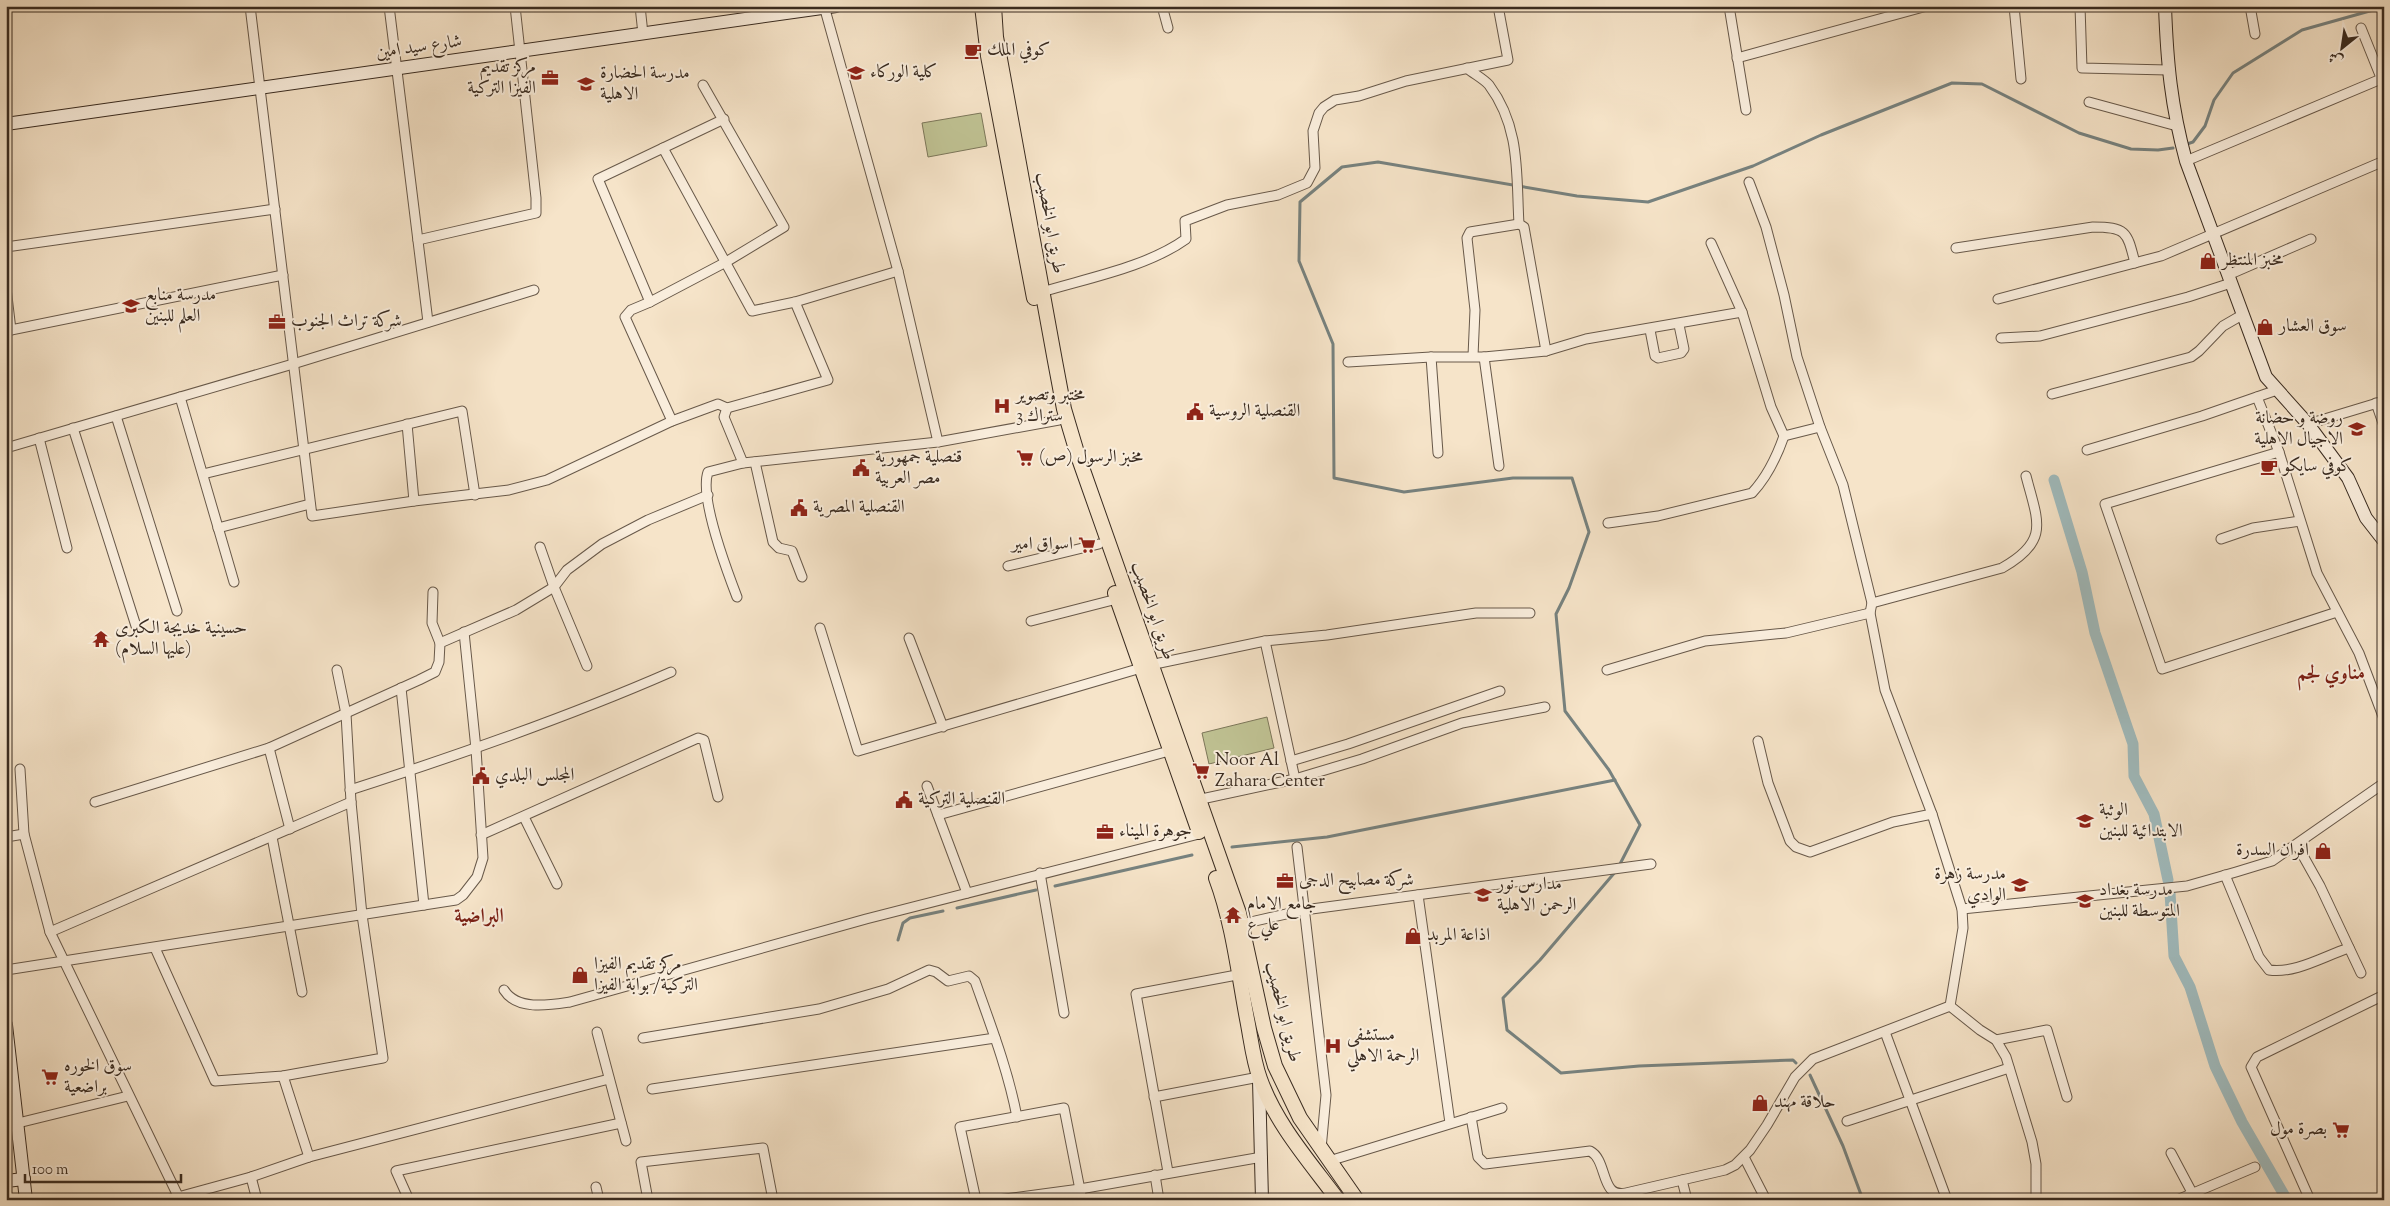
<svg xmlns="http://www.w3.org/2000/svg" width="2390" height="1206" font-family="'Sorts Mill Goudy',Amiri,serif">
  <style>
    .pitch { fill: #c0c394; stroke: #7c775a }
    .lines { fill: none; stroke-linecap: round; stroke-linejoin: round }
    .stream { stroke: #77827f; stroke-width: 3 }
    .canal { stroke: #a0bcbf; stroke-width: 11 }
    .street-casing { stroke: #68594a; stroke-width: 11 }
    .secondary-casing { stroke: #392b20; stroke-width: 14 }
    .primary-casing { stroke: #392b20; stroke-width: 16 }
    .street { stroke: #f9eddc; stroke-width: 9 }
    .secondary { stroke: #f9eddc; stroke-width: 12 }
    .primary { stroke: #f6e4c9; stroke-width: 14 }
    .labels { text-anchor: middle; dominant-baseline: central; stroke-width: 4; stroke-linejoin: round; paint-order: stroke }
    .street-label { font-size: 18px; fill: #392b20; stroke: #f9eddc }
    .poi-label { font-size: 18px; fill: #392b20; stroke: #f9eddc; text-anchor: start }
    .quarter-label { font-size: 20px; font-weight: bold; fill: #7a1f14; stroke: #f9eddc }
  </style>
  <rect width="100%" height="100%" fill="#f6e4c9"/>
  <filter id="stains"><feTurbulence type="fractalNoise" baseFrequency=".004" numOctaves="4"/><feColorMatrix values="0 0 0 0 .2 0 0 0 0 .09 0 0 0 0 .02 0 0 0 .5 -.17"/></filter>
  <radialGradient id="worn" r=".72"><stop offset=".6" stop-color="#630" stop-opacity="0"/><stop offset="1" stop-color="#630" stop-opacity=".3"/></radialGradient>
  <!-- pitch -->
  <g class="pitch">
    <polygon points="981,113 987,146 928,157 922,123"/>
    <polygon points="1267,717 1274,748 1209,764 1202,733"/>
  </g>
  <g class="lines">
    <!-- stream -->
    <g class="stream">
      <polyline points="2187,144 2193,142 2205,126 2214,100 2233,73 2302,30 2384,7"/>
      <polyline points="1232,847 1327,837 1615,780"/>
      <polyline points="1619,866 1640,825 1609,770 1565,711 1556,614 1569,588 1589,532 1572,478 1513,478 1404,492 1334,478 1333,344 1299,261 1300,202 1342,167 1378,162 1577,196 1648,202 1753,166 1821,135 1952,83 1982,84 2079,133 2131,149 2158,150 2173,148"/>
      <polyline points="1616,871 1540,960 1503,998 1507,1030 1561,1073 1639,1066 1793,1060 1796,1063"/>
      <polyline points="1055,886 1192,855"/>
      <polyline points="957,908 1036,890"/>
      <polyline points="898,940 903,923 910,918 943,911"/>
      <polyline points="1810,1075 1843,1146 1863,1200"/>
    </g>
    <!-- canal -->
    <g class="canal">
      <polyline points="2054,480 2082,572 2095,633 2133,744 2134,776 2154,814 2168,880"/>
      <polyline points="2170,893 2174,956 2190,987 2215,1066 2242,1122 2287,1200"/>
    </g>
    <!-- street casing -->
    <g class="street-casing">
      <g id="street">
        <polyline points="250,6 312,516 414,501 509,490 547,480 672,421 718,404 727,408 828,380 795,302"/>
        <polyline points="389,6 428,322"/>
        <polyline points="640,6 643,34"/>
        <polyline points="824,6 898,271 938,442"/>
        <polyline points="1162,6 1168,28"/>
        <polyline points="1729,6 1746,110"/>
        <polyline points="2014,6 2021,79"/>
        <polyline points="2080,6 2082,68 2168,70"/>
        <polyline points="2250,6 2255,34"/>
        <polyline points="2361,28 2384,85"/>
        <polyline points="1737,58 1927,6"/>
        <path d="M1467,68C1474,74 1484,79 1489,85C1521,128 1516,174 1519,224"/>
        <polyline points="2089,102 2177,126"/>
        <polyline points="663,148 752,311 795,302 898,271"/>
        <polyline points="2186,161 2381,79"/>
        <polyline points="418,240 536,213 536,198 515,6"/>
        <polyline points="1711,243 1742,312 1771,407 1784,436 1820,427"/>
        <polyline points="6,247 275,209"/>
        <path d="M1956,248L2093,227C2127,227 2127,232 2135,263"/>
        <polyline points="2228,275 2311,239"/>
        <polyline points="6,288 11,330"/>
        <path d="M1042,292C1088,278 1147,267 1186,239L1185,221L1227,205L1278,195L1307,183L1315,168L1313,131L1319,113L1324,107L1335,100L1359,96L1406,81L1508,60L1498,6"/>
        <polyline points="1998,299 2161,256 2384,161"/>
        <polyline points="650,302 598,179 724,119"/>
        <polyline points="1650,330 1655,356 1658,358 1681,353 1684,349 1679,325"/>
        <polyline points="6,331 283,275"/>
        <polyline points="2001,338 2040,336 2188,297 2231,283"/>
        <polyline points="1473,356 1475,310 1467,238 1470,232 1519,224 1524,227 1546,351"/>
        <polyline points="1431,357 1438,453"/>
        <polyline points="1484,357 1499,466"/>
        <polyline points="1348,362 1431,357 1484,357 1546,351 1586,339 1742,312"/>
        <polyline points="2052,394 2191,357 2199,351 2223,326 2242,315"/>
        <polyline points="180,397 234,582"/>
        <polyline points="2257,397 2279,452 2317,573 2359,653 2384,719"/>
        <polyline points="2376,403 2384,426"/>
        <polyline points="727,408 724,417 743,463"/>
        <polyline points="116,416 177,611"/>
        <polyline points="672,421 625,317 631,310 650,302 726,262 784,227 703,85"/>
        <polyline points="407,424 414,501"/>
        <polyline points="2308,424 2384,401"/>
        <polyline points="73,428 136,626"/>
        <polyline points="39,438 67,548"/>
        <polyline points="6,448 293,364 534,290"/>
        <polyline points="2087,450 2202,416 2277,390"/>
        <polyline points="2279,452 2105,504 2162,669 2337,612"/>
        <polyline points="755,462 773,542 779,548 792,551 802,577"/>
        <polyline points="203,474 462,411 475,495"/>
        <path d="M1608,523L1658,516L1752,493C1767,477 1777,456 1784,436"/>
        <polyline points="218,528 310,504"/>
        <polyline points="2221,539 2253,528 2300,521"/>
        <polyline points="540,547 554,587 587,666"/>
        <polyline points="1008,566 1099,544"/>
        <polyline points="433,592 432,623 440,643"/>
        <path d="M737,597C727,571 699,497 708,472L743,463L938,442L1059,420"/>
        <path d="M1872,603L2002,568C2050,541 2038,522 2026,476"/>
        <polyline points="1031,621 1117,599"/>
        <polyline points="820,628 858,751 1141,668"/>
        <polyline points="909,638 943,727"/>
        <polyline points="1265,641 1295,779"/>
        <polyline points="1150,665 1265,641 1327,635 1476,613 1530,613"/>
        <polyline points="1607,670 1705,641 1786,633 1870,613"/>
        <polyline points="401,688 424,905"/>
        <polyline points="1758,741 1768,783 1790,841 1796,847 1810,852 1893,822 1932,814"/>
        <polyline points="269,748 290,829"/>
        <polyline points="1291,761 1348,744 1500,691"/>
        <polyline points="20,769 24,834 50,932 180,1200"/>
        <polyline points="927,786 967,893"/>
        <path d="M350,790C459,755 566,718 671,672"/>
        <polyline points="1197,800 1295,779 1362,759 1462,723 1545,707"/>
        <polyline points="95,802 269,748 419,680 435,672 439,662 440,643 516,610 554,587 567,570 602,544 648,520 708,495"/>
        <polyline points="938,815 1169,751"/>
        <polyline points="524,817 557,884"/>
        <polyline points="481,835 698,738 704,740 718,797"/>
        <polyline points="6,837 24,834"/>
        <polyline points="272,837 302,992"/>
        <polyline points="2297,845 2320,886 2361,973"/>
        <polyline points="1297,847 1326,1095 1321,1149"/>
        <polyline points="1040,873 1064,1013"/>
        <path d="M2225,875L2259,957L2269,970C2295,974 2324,956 2349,948"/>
        <polyline points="1418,895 1450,1123"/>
        <polyline points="1962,909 2187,886 2236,872 2272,861 2384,783"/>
        <polyline points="1242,924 1304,910 1651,864"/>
        <polyline points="50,932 351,802"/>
        <polyline points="155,948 215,1081 283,1076 383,1058 362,915 351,802 346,714 337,670"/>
        <polyline points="6,970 456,900 463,895 477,877 483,858 476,749 464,632"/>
        <path d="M504,990C517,1011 550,1005 570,1002L866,919L1199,834"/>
        <polyline points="1950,1006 1980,1030 1996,1040 2006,1057 2032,1142 2036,1164 2036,1200"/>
        <polyline points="597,1032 626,1141"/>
        <polyline points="1885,1032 1947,1200"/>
        <path d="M643,1038L819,1009L888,989L929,970L936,972L948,981L969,976L975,981C991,1026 1008,1070 1017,1117"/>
        <polyline points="1996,1040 2047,1030 2067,1097"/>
        <polyline points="283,1076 309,1157"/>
        <polyline points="652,1089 995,1038"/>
        <polyline points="1154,1097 1259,1077"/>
        <path d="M1471,1117L1478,1157L1485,1164L1590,1151C1608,1160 1600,1199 1626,1193L1725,1170L1735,1165L1750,1150L1767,1125L1795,1077L1813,1059L1950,1006L1963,928L1962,909L1932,814L1885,690L1870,613L1872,603L1843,485L1820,427L1797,357L1784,295L1766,227L1749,182"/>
        <polyline points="1847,1121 2009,1068"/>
        <polyline points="18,1123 128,1096"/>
        <polyline points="2171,1153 2196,1200"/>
        <polyline points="1744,1157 1766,1200"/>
        <polyline points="1329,1161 1502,1108"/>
        <polyline points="1168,1172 1136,994 1242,974"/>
        <polyline points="1155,1175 1159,1200"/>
        <polyline points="251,1177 257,1200"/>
        <polyline points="1682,1180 1687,1200"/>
        <polyline points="596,1187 599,1200"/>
        <polyline points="167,1200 251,1177 309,1157 609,1079"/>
        <polyline points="409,1200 396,1171 621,1123"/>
        <polyline points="648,1200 641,1162 763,1148 773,1200"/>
        <polyline points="976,1200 960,1127 1064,1108 1082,1200"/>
        <polyline points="998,1200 1080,1189 1262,1157"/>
        <polyline points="2177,1200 2255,1167"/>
        <polyline points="2310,1200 2251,1067 2257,1057 2384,995"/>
      </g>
    </g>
    <!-- secondary casing -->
    <g class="secondary-casing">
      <g id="secondary">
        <path d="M2165,6C2167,62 2171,106 2186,161L2266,377L2308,424L2348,478L2366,518L2384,541"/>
        <polyline points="6,124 836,6"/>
        <polyline points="6,1025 26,1200"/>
        <polyline points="1259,1080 1262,1200"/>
        <polyline points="6,1181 24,1179"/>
      </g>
    </g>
    <!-- primary casing -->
    <g class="primary-casing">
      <g id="primary">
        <polyline points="982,6 988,56 1034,298"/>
        <polyline points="994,6 996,37 1055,361 1064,409 1078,456 1239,913 1264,1028 1275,1066 1300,1118 1357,1200"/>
        <polyline points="1115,593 1199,832"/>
        <path d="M1216,878C1233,924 1238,971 1247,1019C1251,1039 1253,1060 1260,1079C1276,1124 1309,1161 1338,1200"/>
      </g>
    </g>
    <!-- street -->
    <use href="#street" class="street"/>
    <!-- secondary -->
    <use href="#secondary" class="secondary"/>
    <!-- primary -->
    <use href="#primary" class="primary"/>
  </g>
  <!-- icons -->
  <defs>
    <g id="cafe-bare" transform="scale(1.35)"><path d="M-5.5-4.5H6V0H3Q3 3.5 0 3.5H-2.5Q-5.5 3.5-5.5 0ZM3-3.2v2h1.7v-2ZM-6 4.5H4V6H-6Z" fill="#8f2418" stroke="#f9eddc" stroke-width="2.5" paint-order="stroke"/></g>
    <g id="university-bare" transform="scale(1.35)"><path d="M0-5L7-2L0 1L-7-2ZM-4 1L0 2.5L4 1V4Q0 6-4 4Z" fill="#8f2418" stroke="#f9eddc" stroke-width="2.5" paint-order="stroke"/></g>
    <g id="office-bare" transform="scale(1.35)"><path d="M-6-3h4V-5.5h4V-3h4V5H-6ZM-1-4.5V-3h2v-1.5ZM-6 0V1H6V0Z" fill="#8f2418" stroke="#f9eddc" stroke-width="2.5" paint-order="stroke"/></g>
    <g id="school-bare" transform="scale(1.35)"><path d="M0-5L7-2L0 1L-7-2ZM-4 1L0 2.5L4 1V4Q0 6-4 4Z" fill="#8f2418" stroke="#f9eddc" stroke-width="2.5" paint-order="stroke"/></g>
    <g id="shop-bare" transform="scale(1.35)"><path d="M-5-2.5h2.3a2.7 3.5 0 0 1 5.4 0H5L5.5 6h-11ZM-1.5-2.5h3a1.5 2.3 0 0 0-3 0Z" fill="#8f2418" stroke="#f9eddc" stroke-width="2.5" paint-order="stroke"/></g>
    <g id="hospital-bare" transform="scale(1.35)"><path d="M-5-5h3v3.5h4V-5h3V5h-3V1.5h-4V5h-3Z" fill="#8f2418" stroke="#f9eddc" stroke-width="2.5" paint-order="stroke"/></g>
    <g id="civic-bare" transform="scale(1.35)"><path d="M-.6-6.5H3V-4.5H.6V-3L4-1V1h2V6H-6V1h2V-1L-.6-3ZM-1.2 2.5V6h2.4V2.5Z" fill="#8f2418" stroke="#f9eddc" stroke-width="2.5" paint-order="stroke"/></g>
    <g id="supermarket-bare" transform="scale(1.35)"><path d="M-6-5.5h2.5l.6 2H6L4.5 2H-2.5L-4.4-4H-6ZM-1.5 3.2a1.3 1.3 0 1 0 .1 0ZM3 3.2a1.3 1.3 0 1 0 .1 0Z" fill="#8f2418" stroke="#f9eddc" stroke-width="2.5" paint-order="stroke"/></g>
    <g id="temple-bare" transform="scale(1.35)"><path d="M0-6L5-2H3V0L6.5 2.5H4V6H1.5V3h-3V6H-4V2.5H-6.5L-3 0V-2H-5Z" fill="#8f2418" stroke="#f9eddc" stroke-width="2.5" paint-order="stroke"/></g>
  </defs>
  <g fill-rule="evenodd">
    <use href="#cafe-bare" x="973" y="51"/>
    <use href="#university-bare" x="856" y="73"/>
    <use href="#office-bare" x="550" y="78"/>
    <use href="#school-bare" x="586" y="84"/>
    <use href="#shop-bare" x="2208" y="261"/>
    <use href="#school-bare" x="131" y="306"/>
    <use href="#office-bare" x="277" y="322"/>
    <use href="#shop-bare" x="2265" y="327"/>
    <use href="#hospital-bare" x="1002" y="406"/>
    <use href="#civic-bare" x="1195" y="412"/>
    <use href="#school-bare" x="2357" y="429"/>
    <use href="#supermarket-bare" x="1025" y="458"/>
    <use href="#cafe-bare" x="2269" y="467"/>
    <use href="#civic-bare" x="861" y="468"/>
    <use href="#civic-bare" x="799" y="508"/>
    <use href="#supermarket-bare" x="1087" y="545"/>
    <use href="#temple-bare" x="101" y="639"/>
    <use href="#supermarket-bare" x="1201" y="771"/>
    <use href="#civic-bare" x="481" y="776"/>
    <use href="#civic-bare" x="904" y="800"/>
    <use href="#school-bare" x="2085" y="821"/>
    <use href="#office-bare" x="1105" y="832"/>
    <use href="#shop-bare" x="2323" y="851"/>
    <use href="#office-bare" x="1285" y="881"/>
    <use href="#school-bare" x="2020" y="885"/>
    <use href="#school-bare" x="1483" y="895"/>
    <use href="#school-bare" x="2085" y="901"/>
    <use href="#temple-bare" x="1233" y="915"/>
    <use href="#shop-bare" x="1413" y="936"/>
    <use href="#shop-bare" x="580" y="975"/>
    <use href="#hospital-bare" x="1333" y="1046"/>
    <use href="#supermarket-bare" x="50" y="1077"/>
    <use href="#shop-bare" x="1760" y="1103"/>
    <use href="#supermarket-bare" x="2341" y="1130"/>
  </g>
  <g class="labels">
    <!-- street labels -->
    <g class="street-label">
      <text transform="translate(419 48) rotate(-8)">شارع سيد امين</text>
      <text transform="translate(1049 223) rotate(80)">طريق ابو الخصيب</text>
      <text transform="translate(1152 611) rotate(71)">طريق ابو الخصيب</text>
      <text transform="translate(1282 1012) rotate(76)">طريق ابو الخصيب</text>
    </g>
    <!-- poi labels -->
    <g class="poi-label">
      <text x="987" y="51">كوفي الملك</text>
      <text x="536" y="68" text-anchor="end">مركز تقديم<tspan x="536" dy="21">الفيزا التركية</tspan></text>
      <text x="870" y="73">كلية الوركاء</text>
      <text x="600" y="74">مدرسة الحضارة<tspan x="600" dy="21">الاهلية</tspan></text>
      <text x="2222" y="261">مخبز المنتظر</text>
      <text x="145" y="296">مدرسة منابع<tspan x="145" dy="21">العلم للبنين</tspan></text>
      <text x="291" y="322">شركة تراث الجنوب</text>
      <text x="2279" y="327">سوق العشار</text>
      <text x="1016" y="396">مختبر وتصوير<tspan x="1016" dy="21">ستراك 3</tspan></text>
      <text x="1209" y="412">القنصلية الروسية</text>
      <text x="2343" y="419" text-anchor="end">روضة و حضانة<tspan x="2343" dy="21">الاجيال الاهلية</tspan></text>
      <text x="875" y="458">قنصلية جمهورية<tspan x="875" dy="21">مصر العربية</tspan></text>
      <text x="1039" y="458">مخبز الرسول (ص)</text>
      <text x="2283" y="467">كوفي سايكو</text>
      <text x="813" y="508">القنصلية المصرية</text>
      <text x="1073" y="545" text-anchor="end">اسواق امير</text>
      <text x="115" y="629">حسينية خديجة الكبرى<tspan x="115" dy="21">(عليها السلام)</tspan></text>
      <text x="1215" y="761">Noor Al<tspan x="1215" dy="21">Zahara Center</tspan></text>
      <text x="495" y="776">المجلس البلدي</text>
      <text x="918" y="800">القنصلية التركية</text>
      <text x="2099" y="811">الوثبة<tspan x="2099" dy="21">الابتدائية للبنين</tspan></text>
      <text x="1119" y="832">جوهرة الميناء</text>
      <text x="2309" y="851" text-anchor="end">افران السدرة</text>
      <text x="2006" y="875" text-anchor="end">مدرسة زهرة<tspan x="2006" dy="21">الوادي</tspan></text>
      <text x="1299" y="881">شركة مصابيح الدجى</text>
      <text x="1497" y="885">مدارس نور<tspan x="1497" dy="21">الرحمن الاهلية</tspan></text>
      <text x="2099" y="891">مدرسة بغداد<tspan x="2099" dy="21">المتوسطة للبنين</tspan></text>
      <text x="1247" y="905">جامع الامام<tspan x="1247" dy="21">علي ع</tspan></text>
      <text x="1427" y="936">اذاعة المربد</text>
      <text x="594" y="965">مركز تقديم الفيزا<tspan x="594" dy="21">التركية/ بوابة الفيزا</tspan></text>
      <text x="1347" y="1036">مستشفى<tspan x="1347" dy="21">الرحمة الاهلي</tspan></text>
      <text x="64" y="1067">سوق الخوره<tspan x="64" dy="21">براضعية</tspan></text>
      <text x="1774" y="1103">حلاقة مهند</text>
      <text x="2327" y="1130" text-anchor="end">بصرة مول</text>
    </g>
    <!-- quarter labels -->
    <g class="quarter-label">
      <text x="2331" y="674">مناوي لجم</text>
      <text x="479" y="917">البراضية</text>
    </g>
  </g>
  <!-- margin -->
  <rect width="2390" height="1206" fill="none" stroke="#f6e4c9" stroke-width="25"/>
  <rect x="8" y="8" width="2375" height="1191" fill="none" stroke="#392b20" stroke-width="2.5"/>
  <rect x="12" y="12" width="2365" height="1181" fill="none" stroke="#392b20"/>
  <!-- north arrow -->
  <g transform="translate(2342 48) rotate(210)" stroke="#f9eddc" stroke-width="4" paint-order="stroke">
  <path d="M0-4L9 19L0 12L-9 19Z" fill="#392b20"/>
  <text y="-8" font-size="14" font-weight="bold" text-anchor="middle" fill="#392b20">ش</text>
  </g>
  <!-- scale -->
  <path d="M25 1174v8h156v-8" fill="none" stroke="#392b20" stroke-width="2.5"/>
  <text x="32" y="1174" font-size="15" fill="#392b20" stroke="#f9eddc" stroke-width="4" paint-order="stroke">100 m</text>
  <rect width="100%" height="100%" filter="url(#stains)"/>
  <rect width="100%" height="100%" fill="url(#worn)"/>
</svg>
